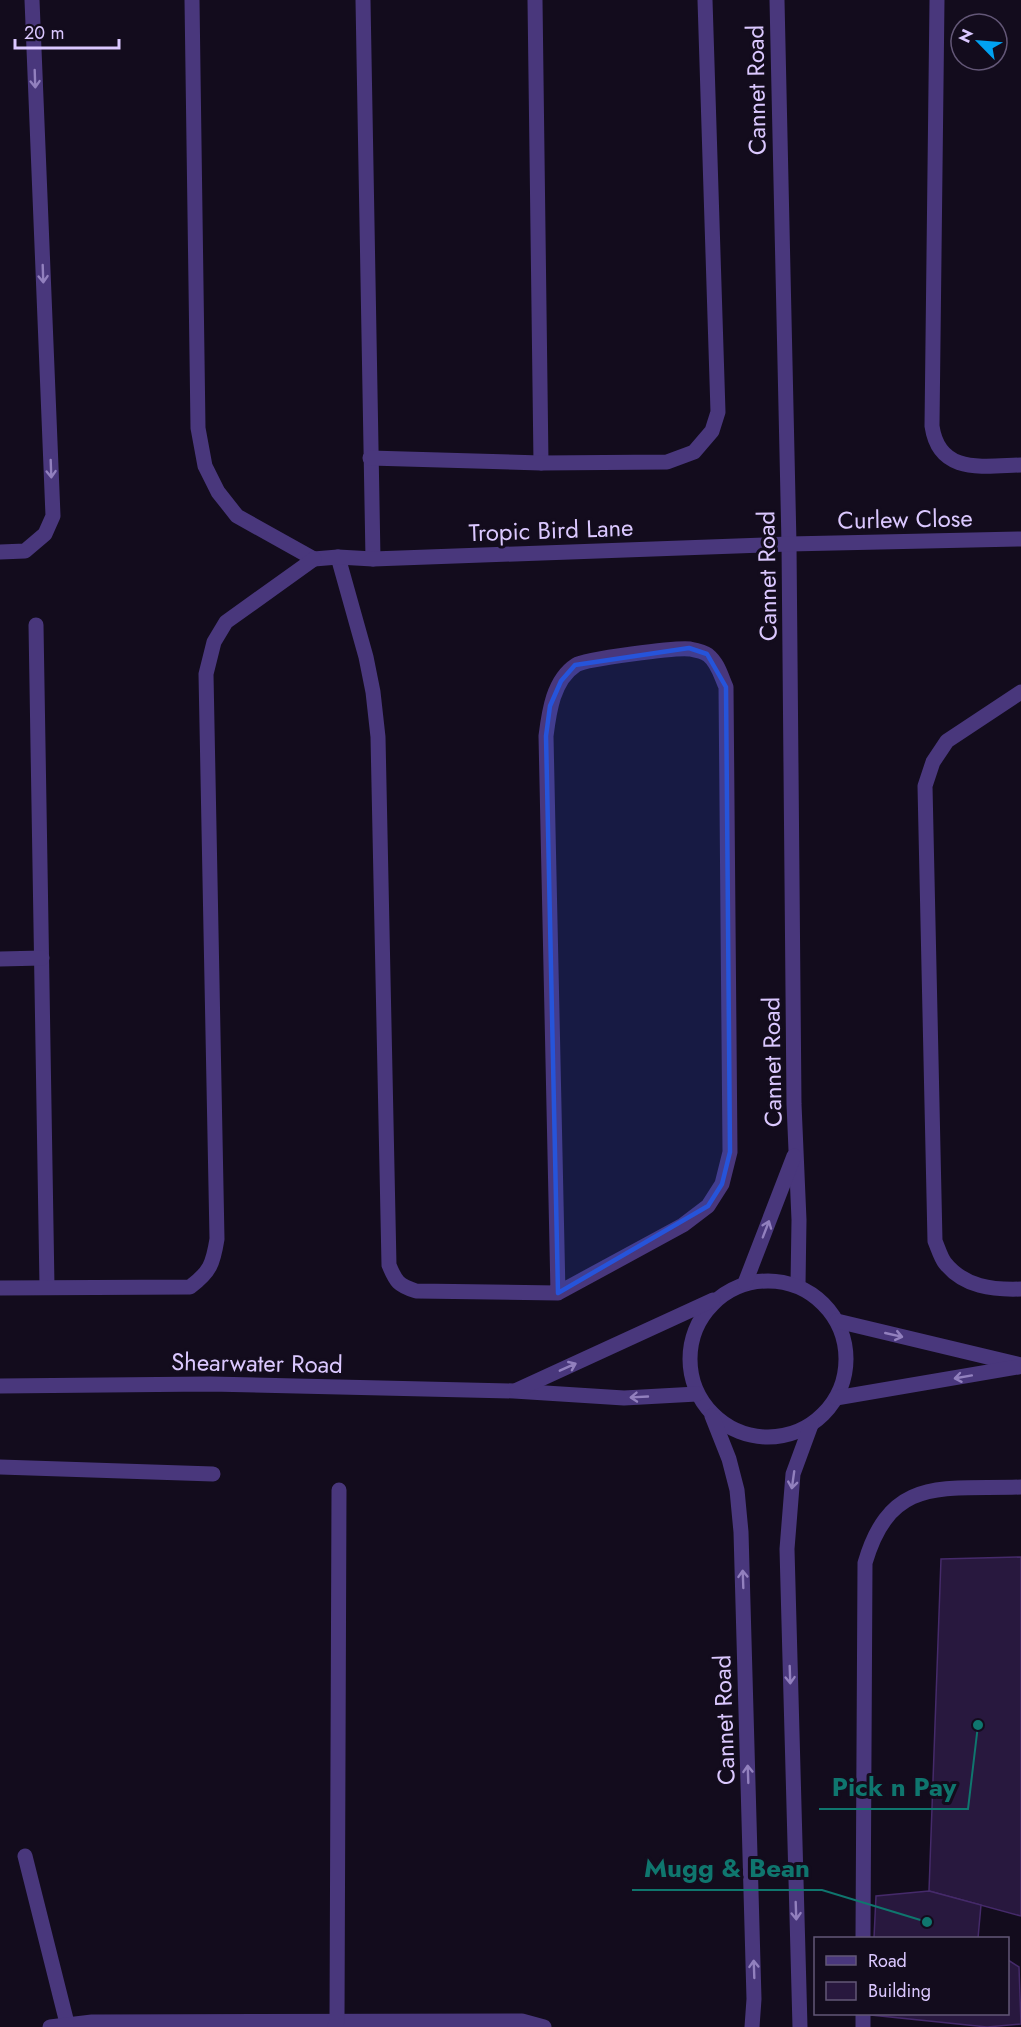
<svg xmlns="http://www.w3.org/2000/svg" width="1021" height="2027" font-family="Jost,sans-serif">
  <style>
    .building { fill: #28183e; stroke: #452a6a; stroke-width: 1.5 }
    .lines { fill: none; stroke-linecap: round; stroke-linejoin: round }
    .minor { stroke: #49377c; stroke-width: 15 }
    .oneway { stroke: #9280be }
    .marked { fill: #2654da; fill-opacity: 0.2; stroke: #2654da; stroke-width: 4.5; stroke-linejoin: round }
    .labels { text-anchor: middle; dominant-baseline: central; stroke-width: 6; stroke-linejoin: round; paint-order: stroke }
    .street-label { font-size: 24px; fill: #dbc8ff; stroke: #130c1d }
    .leader { fill: none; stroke: #0f766e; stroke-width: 2 }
    .callout-dot { fill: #0f766e; stroke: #130c1d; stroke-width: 2 }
    .callout-label { font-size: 26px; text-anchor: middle; font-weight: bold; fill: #0f766e; stroke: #130c1d; stroke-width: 6; stroke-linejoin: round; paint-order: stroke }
  </style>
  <rect width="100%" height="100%" fill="#130c1d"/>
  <!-- building -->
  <g class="building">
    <polygon points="1021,1557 1021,1916 929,1891 941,1559"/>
    <polygon points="929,1891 981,1905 978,1938 874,1938 876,1896"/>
    <polygon points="1008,1960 1019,1967 1021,2024 987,2027 871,2015 871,2014 1008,2014"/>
  </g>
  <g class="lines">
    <!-- minor -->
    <g class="minor">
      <polyline points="192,0 198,428 205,466 218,492 237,516 314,559"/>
      <polyline points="363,0 373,559"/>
      <polyline points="535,0 541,463"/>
      <polyline points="777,0 789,544 794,1104 799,1220 798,1285"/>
      <path d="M937,0L932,426C939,475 983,466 1021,465"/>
      <polyline points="370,458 541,463 667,462 694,452 712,431 718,412 705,0"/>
      <polyline points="0,552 25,551 45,534 53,516 32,0"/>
      <path d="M338,557L366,657L373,692L378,737L389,1265C396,1282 398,1285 416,1291L558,1293L683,1225L708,1206L722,1184L730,1152L726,687C721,676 718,663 708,655C704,652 695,650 690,649C678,647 585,659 576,665C553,680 549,712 546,736L558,1293"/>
      <polyline points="314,559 338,557 373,559 789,544 1021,539"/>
      <polyline points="36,625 47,1287"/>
      <path d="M1021,692L947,741L933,762L925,786L935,1241C938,1248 941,1258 945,1263C964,1287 993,1290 1021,1289"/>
      <polyline points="0,959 42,958"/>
      <circle cx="768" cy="1359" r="78"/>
      <polyline points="745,1283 794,1156"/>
      <path d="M0,1288L190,1287C210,1272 213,1264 217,1239L206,674L214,642L226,622L314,559"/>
      <polyline points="837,1321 1021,1365"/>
      <polyline points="0,1386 210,1384 514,1391 624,1398 697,1394"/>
      <polyline points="517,1390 713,1300"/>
      <polyline points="836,1398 1018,1367"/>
      <polyline points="712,1416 729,1459 737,1490 741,1532 754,1999 752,2027"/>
      <polyline points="0,1467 213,1474"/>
      <polyline points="25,1856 68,2027"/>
      <path d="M863,1938L865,1563C891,1474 944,1490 1021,1487"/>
      <polyline points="50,2027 92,2022 522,2021 544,2027"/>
      <polyline points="335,2027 337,2021 339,1490"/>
      <polyline points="800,2027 787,1549 793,1474 811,1425"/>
      <polyline points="863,2027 863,2014"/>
    </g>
  </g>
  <!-- one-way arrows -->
  <defs><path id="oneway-shaft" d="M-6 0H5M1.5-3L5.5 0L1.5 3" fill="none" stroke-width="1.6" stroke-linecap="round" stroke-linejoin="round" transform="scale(1.5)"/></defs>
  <g class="oneway">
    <use href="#oneway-shaft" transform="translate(35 79) rotate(88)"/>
    <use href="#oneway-shaft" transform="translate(43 274) rotate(88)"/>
    <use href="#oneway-shaft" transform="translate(51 469) rotate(88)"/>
    <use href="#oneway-shaft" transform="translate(766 1229) rotate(-69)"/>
    <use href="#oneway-shaft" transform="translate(894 1335) rotate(13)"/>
    <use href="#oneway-shaft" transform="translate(568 1367) rotate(-24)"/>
    <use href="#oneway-shaft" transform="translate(963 1377) rotate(170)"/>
    <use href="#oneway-shaft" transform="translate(639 1397) rotate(177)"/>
    <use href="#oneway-shaft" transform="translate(793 1480) rotate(98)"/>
    <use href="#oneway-shaft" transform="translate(743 1579) rotate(-92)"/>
    <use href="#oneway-shaft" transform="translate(790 1675) rotate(88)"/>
    <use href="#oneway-shaft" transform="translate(748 1774) rotate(-92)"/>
    <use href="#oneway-shaft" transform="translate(796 1911) rotate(88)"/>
    <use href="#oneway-shaft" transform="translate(754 1969) rotate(-92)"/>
  </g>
  <!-- marked area -->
  <path class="marked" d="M689,648L707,654L726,687L730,1152L722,1184L708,1206L558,1293L546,736L550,706L561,681L575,665Z"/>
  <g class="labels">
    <!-- street labels -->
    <g class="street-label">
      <text transform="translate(756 90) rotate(-91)">Cannet Road</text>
      <text transform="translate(905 519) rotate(-1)">Curlew Close</text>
      <text transform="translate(551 530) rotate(-2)">Tropic Bird Lane</text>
      <text transform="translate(767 576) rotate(-91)">Cannet Road</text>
      <text transform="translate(772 1062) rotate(-91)">Cannet Road</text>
      <text transform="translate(257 1363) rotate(1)">Shearwater Road</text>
      <text transform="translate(724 1720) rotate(-92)">Cannet Road</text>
    </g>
  </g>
  <!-- callouts -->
  <path class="leader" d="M978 1725L968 1809H819M927 1922L822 1890H632"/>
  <g class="callout-dot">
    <circle cx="978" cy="1725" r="6"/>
    <circle cx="927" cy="1922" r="6"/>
  </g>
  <g class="callout-label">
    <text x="894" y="1796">Pick n Pay</text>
    <text x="727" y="1877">Mugg &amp; Bean</text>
  </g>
  <!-- legend -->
  <rect x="814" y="1937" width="195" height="78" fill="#130c1d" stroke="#635777" stroke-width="1.5"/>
  <rect x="826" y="1956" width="30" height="9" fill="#49377c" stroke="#635777" stroke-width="1.5"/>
  <text x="868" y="1967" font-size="18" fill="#dbc8ff">Road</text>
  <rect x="826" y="1982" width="30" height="18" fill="#28183e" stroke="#635777" stroke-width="1.5"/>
  <text x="868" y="1997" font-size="18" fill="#dbc8ff">Building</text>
  <!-- north arrow -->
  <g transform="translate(979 42) rotate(295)"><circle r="28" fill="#130c1d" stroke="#635777" stroke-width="1.5"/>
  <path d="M0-4.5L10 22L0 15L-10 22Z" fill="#01a2f1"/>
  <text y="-9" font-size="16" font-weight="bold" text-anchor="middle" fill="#dbc8ff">N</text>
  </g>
  <!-- scale -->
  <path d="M15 39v9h104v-9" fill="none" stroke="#dbc8ff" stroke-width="3"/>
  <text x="24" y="39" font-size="18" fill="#dbc8ff" stroke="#130c1d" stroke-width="4.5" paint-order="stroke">20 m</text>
</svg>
